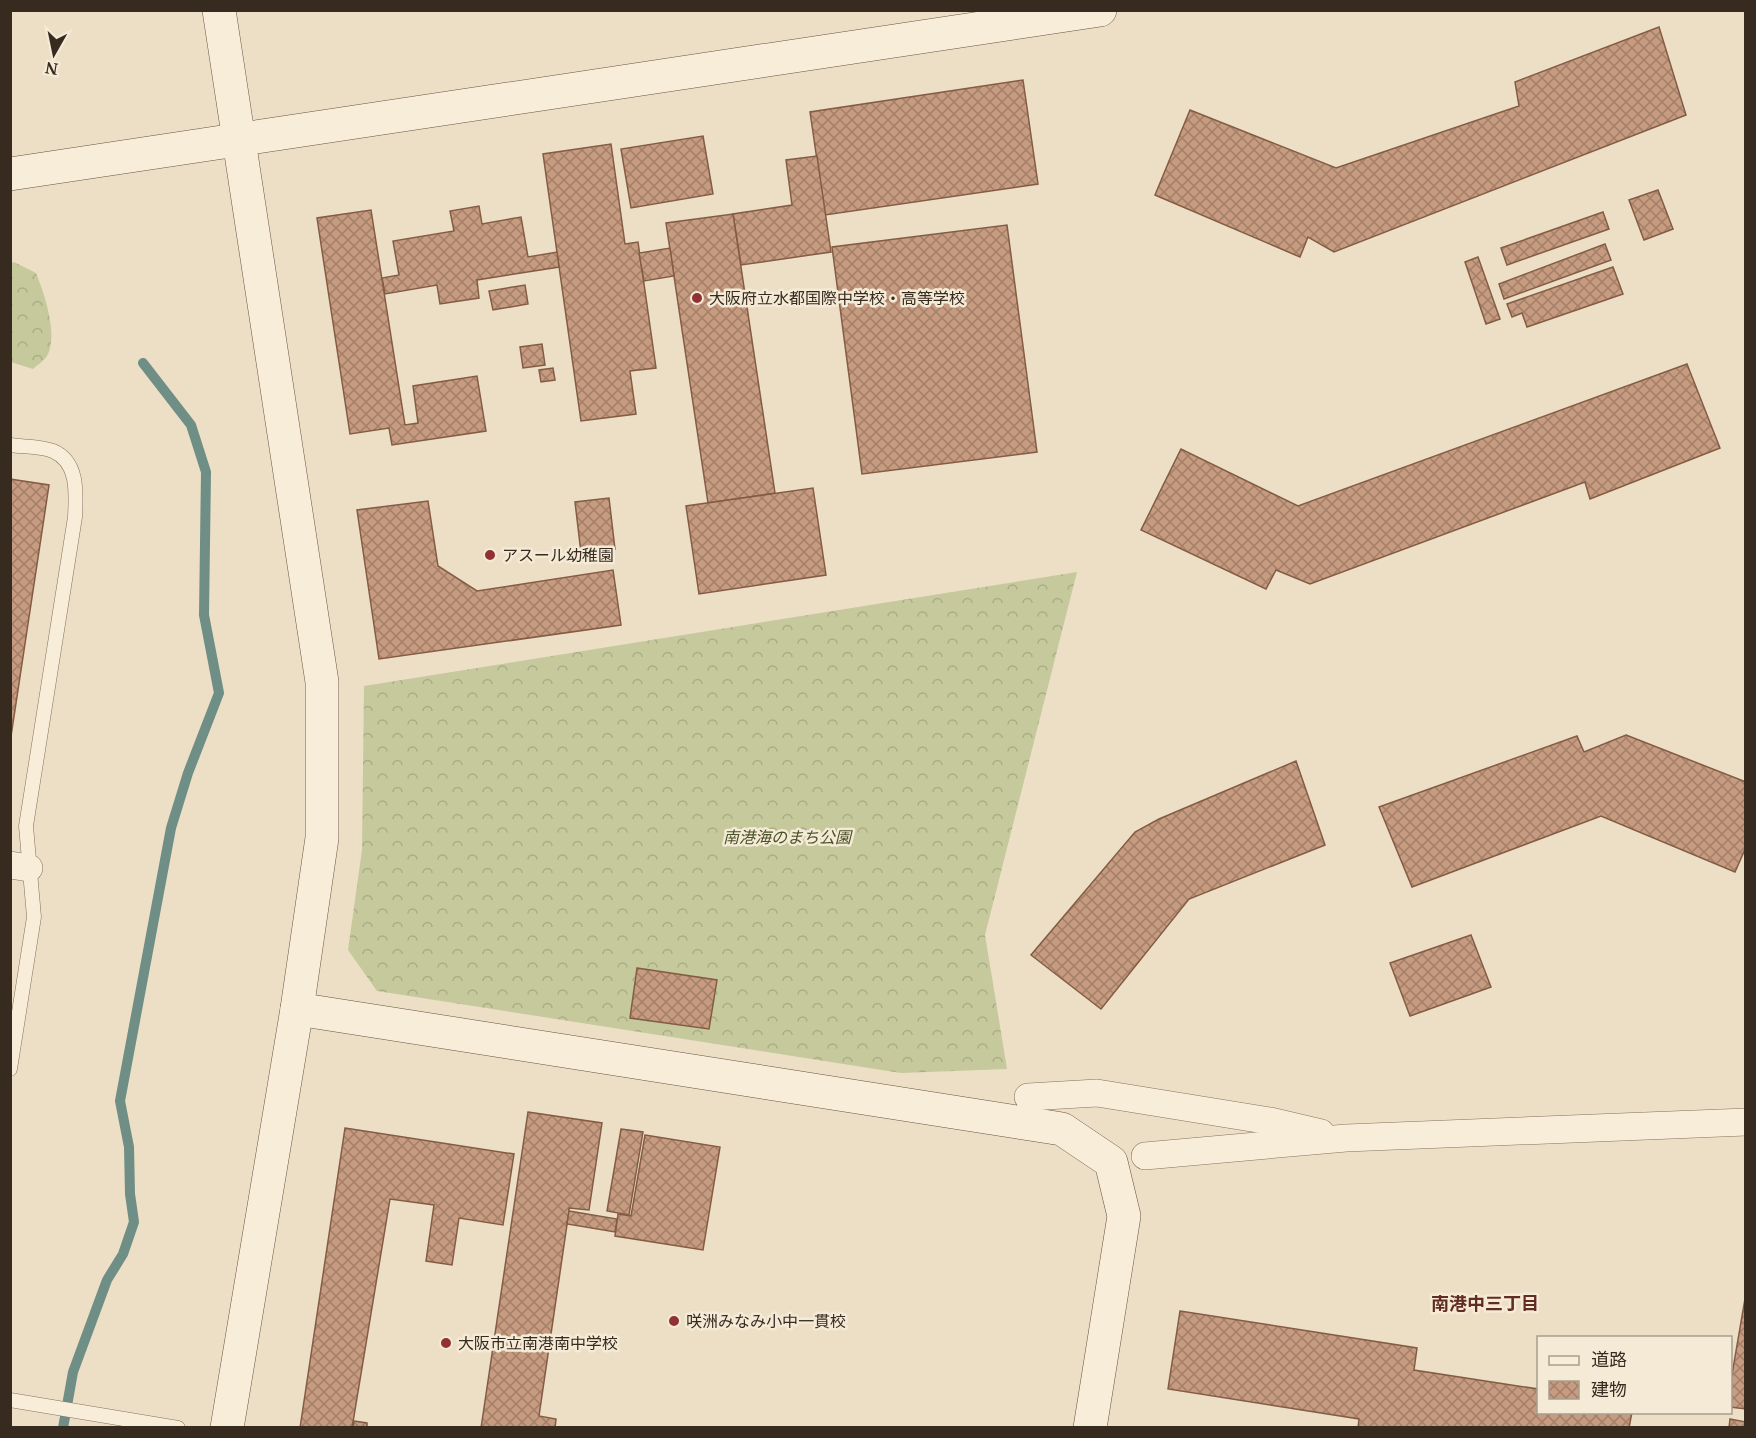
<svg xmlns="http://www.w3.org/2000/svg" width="1756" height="1438" font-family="'Noto Serif','Noto Sans JP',serif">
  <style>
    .forest { fill: url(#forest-crowns) }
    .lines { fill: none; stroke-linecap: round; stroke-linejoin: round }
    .stream { stroke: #6f8e85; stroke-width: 10 }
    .building { fill: url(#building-cross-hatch); stroke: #845c44; stroke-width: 1.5 }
    .lane-casing { stroke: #86725d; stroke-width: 15 }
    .street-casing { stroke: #86725d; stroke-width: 28 }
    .secondary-casing { stroke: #685340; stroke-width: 34 }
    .lane { stroke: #f7edd9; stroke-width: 14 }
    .street { stroke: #f7edd9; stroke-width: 27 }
    .secondary { stroke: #f7edd9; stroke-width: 33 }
    .poi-dot { fill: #913134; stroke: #f4ead6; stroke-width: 2 }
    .labels { text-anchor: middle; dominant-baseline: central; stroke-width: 5; stroke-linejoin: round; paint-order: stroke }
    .poi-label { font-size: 16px; fill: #372b20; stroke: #f4ead6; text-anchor: start }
    .park-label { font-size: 16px; font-style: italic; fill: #495228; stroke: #f4ead6 }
    .neighbourhood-label { font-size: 18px; font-weight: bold; fill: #612d22; stroke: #f4ead6 }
  </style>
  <defs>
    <pattern id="forest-crowns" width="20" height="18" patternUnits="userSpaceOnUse" patternTransform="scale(1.5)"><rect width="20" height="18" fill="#c5c99b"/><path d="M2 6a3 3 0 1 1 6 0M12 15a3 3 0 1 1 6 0" fill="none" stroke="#aaad85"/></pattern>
    <pattern id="building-cross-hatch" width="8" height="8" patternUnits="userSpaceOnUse" patternTransform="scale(1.5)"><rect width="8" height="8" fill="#c79b7f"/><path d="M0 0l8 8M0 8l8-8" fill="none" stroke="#a27f68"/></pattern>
  </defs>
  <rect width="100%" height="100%" fill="#ecdfc6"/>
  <!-- forest -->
  <g class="forest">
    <path d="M14,262L36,273C44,293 59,336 47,356C44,361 37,365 33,369L11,362L10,264Z"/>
    <polygon points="1077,572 985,935 1007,1069 901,1073 377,991 348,950 362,850 364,686"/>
  </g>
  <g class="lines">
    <!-- stream -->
    <polyline class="stream" points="63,1428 73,1372 107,1280 123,1254 134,1222 130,1194 129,1147 120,1101 171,828 188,773 219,693 204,615 206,472 191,425 143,363"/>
  </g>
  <!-- building -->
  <g class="building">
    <polygon points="1659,27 1686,115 1334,252 1308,237 1300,257 1155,195 1190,110 1336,168 1519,106 1515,82"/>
    <polygon points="1023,80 1038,184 825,215 810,112"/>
    <polygon points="703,136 713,194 631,208 621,149"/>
    <polygon points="611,144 625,244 638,242 656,368 630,371 636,414 581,421 543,154"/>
    <polygon points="817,156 831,252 741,265 733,214 792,205 786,160"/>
    <polygon points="1658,190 1673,229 1644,240 1629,200"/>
    <polygon points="479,206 482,224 521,217 528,257 557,252 559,267 477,280 479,298 440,304 437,285 385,294 382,278 399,275 393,241 454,231 450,211"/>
    <polygon points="371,210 405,425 418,423 413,386 477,376 486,431 392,445 389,428 350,434 317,218"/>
    <polygon points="1603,212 1609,229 1507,265 1501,248"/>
    <polygon points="733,214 775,493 708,503 666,223"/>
    <polygon points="1007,225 1037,452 862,474 832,247"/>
    <polygon points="1605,244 1611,260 1504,299 1499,284"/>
    <polygon points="670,248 674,276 644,281 639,253"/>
    <polygon points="1478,257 1500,319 1486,324 1465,262"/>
    <polygon points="1613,267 1623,294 1527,327 1522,313 1512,317 1507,304"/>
    <polygon points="525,285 528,304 493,310 489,291"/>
    <polygon points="542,344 545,365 523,368 520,347"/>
    <polygon points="1687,364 1720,448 1590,499 1585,482 1310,584 1276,570 1266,589 1141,530 1181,449 1298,506"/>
    <polygon points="553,368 555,380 541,382 539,370"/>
    <polygon points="10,479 49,485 10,743"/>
    <polygon points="813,488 826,575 699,594 686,506"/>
    <polygon points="609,498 615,549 581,553 575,502"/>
    <polygon points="428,501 438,566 477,591 613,570 621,625 379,659 357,510"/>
    <polygon points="1626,735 1746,782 1746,847 1735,872 1601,816 1412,887 1379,807 1577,736 1584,752"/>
    <polygon points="1296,761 1325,845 1189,899 1101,1009 1031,955 1135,832 1159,819"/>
    <polygon points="1471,935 1491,987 1410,1016 1390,963"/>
    <polygon points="637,968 717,980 709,1029 630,1018"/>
    <polygon points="528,1112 602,1123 589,1210 569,1208 569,1211 539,1416 556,1419 555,1428 481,1428"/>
    <polygon points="345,1128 514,1154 503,1225 459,1218 452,1265 426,1261 434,1205 390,1199 352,1428 300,1428"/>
    <polygon points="621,1129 643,1132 629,1215 607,1211"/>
    <polygon points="645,1135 720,1147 703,1250 615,1236 618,1214 631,1216"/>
    <polygon points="569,1211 617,1219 615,1232 567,1224"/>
    <polygon points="1746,1293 1746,1409 1730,1407 1730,1386"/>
    <polygon points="1180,1311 1417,1348 1414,1370 1538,1389 1538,1412 1632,1412 1629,1428 1358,1428 1359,1419 1168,1389"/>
    <polygon points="1730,1419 1746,1422 1746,1428 1729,1428"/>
    <polygon points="354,1421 367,1423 367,1428 353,1428"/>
  </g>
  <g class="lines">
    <!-- lane casing -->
    <g class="lane-casing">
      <g id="lane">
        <path d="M10,445C23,447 41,446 53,451C79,462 76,494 75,517L26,826L34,917L10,1069"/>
        <polyline points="10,1400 178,1428"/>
      </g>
    </g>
    <!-- street casing -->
    <g class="street-casing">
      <g id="street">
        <polyline points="10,865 29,868"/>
        <polyline points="1028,1097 1097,1093 1270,1121 1321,1133"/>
        <polyline points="1145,1156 1346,1138 1746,1122"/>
      </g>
    </g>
    <!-- secondary casing -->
    <g class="secondary-casing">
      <g id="secondary">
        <polyline points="219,10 322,682 322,838 297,1009 227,1428"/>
        <polyline points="10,174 1100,10"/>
        <polyline points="297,1009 1062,1129 1111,1162 1124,1216 1090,1428"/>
      </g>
    </g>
    <!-- lane -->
    <use href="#lane" class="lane"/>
    <!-- street -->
    <use href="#street" class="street"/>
    <!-- secondary -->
    <use href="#secondary" class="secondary"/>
  </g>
  <!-- markers -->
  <g class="poi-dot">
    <circle cx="697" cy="298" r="6"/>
    <circle cx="490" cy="555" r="6"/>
    <circle cx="674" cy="1321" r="6"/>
    <circle cx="446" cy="1343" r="6"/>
  </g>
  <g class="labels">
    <!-- poi labels -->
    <g class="poi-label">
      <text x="709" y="298">大阪府立水都国際中学校・高等学校</text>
      <text x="502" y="555">アスール幼稚園</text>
      <text x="686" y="1321">咲洲みなみ小中一貫校</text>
      <text x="458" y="1343">大阪市立南港南中学校</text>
    </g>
    <!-- park labels -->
    <g class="park-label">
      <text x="787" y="837">南港海のまち公園</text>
    </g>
    <!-- neighbourhood labels -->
    <g class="neighbourhood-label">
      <text x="1485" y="1303">南港中三丁目</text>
    </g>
  </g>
  <!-- border -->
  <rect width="1756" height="1438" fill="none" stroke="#372b20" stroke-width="24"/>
  <!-- legend -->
  <rect x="1537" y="1336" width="195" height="78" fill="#f4ead6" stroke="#a89e8d" stroke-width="1.5"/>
  <rect x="1549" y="1356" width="30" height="9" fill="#f7edd9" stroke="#a89e8d" stroke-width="1.5"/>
  <text x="1591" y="1366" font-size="18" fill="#372b20">道路</text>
  <rect x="1549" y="1381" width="30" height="18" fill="url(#building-cross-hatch)" stroke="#a89e8d" stroke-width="1.5"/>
  <text x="1591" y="1396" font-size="18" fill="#372b20">建物</text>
  <!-- north arrow -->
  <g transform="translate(54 54) rotate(189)" stroke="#f4ead6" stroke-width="4.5" paint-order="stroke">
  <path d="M0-4.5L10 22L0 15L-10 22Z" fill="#372b20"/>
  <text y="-9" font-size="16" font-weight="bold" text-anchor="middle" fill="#372b20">N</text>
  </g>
</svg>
